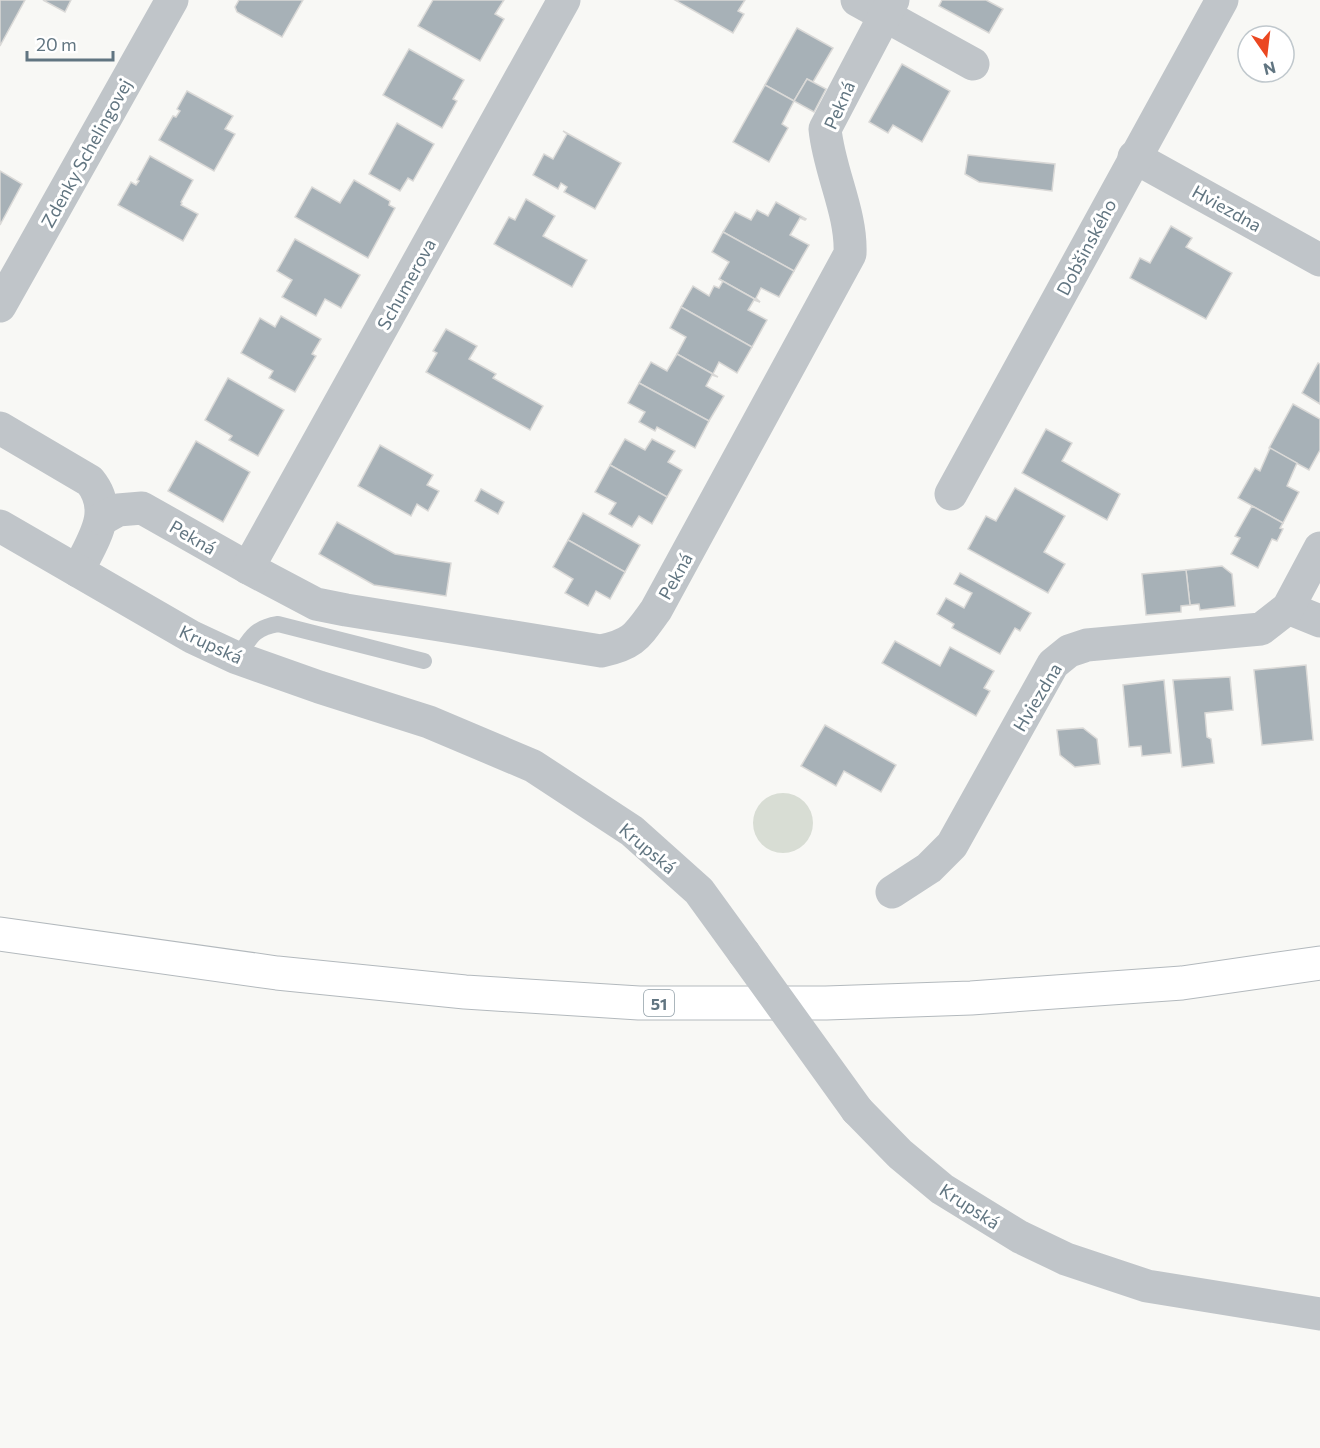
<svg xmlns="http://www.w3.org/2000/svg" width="1320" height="1448" font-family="Commissioner,sans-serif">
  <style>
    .green { fill: #d8ddd4 }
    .building { fill: #a7b1b7; stroke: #dad9d7; stroke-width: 1.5 }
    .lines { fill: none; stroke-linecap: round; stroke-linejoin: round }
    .primary-casing { stroke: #b3b9bd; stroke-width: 35 }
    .service { stroke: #c0c5c9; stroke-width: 16 }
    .minor { stroke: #c0c5c9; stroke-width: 33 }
    .tertiary { stroke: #c0c5c9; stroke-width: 33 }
    .primary { stroke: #fff; stroke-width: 33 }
    .tertiary-bridge { stroke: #c0c5c9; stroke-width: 33 }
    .labels { text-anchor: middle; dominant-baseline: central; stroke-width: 6; stroke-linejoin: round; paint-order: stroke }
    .shield { fill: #fff; stroke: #909ea7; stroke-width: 1.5 }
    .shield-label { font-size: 16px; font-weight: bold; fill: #617581 }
    .street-label { font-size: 18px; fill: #617581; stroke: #fff }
  </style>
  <rect width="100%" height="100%" fill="#f8f8f5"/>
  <!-- green -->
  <circle class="green" cx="783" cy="823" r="30"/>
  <!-- building -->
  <g class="building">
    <polygon points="0,0 25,0 0,46"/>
    <polygon points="43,0 71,0 65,12"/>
    <polygon points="239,0 303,0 282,37 237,12 235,7"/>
    <polygon points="433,0 504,0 495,14 504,19 480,61 418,26"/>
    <polygon points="675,0 745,0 738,11 744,14 733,33"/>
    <polygon points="942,0 986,0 1003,9 989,33 939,6"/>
    <polygon points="797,28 833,48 813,82 807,79 794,101 765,85"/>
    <polygon points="409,49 464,80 453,99 457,101 442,128 383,95"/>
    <polygon points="902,64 950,91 922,142 893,125 888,133 869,122"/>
    <polygon points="807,79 826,89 814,112 794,101"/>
    <polygon points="765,85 794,101 782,124 788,128 769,162 733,142"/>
    <polygon points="187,91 233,116 225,129 235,134 214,171 159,140 173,116 176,117 180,111 177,109"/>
    <polygon points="397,123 434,144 413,181 408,178 400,191 369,174"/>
    <polygon points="563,131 621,163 595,209 564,192 567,187 561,183 558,189 533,175 544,154 553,159 567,134"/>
    <polygon points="968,155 1055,164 1052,191 979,182 965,174"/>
    <polygon points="150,156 193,180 181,202 182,203 181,205 198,214 183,241 118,205 131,182 136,185 139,181 137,180"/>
    <polygon points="0,171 22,184 0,225"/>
    <polygon points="354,180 390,201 389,205 395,208 368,258 295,217 312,187 340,203"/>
    <polygon points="526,199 555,216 543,236 587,260 572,287 494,244 509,217 515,220"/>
    <polygon points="776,202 806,219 805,220 800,218 790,235 809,245 794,271 723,232 735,212 751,220 757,210 768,216"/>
    <polygon points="1171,226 1192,238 1186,247 1232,273 1206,319 1130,278 1140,258 1150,263"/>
    <polygon points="723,232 794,271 779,297 761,288 756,298 760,302 719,279 729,262 712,252"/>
    <polygon points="295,239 360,275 341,308 325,299 316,316 282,297 292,280 277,271"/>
    <polygon points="719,279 760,302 754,300 748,310 767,320 752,347 681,307 693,286 709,296 714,286 719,288 723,281"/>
    <polygon points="681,307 752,347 737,373 719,362 713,374 677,354 686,337 670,328"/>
    <polygon points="281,316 321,339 312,354 316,356 295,392 269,378 273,371 241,353 260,318 275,327"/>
    <polygon points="446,329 477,346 469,359 496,374 493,378 543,406 530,430 426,372 437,353 433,351"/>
    <polygon points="677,354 718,377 712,375 706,386 724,396 709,421 639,383 651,362 667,371"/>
    <polygon points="1318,363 1320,364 1320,404 1302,393"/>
    <polygon points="228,378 284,410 258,456 229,440 232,436 205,420"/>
    <polygon points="639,383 709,421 695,448 657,427 655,431 639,422 645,412 628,403"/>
    <polygon points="1293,404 1320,419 1320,450 1309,470 1269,448"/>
    <polygon points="1046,429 1072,443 1062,461 1120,494 1107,520 1022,473"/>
    <polygon points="625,439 645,450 652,439 675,451 668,462 682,470 667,497 610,465"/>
    <polygon points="196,441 250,472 223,522 168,491"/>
    <polygon points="380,445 433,475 427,485 439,491 428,511 417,504 411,516 358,486"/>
    <polygon points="1270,448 1297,463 1287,486 1299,492 1283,523 1238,498 1255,468 1260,471"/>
    <polygon points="610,465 667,497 652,524 639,516 632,527 609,514 616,503 595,492"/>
    <polygon points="1015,488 1065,516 1044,552 1065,564 1048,593 968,549 986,516 996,521"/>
    <polygon points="481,489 504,502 498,514 475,501"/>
    <polygon points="1252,506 1283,523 1280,528 1283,529 1277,541 1272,539 1258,568 1231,554 1240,538 1235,536"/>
    <polygon points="583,513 640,545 625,572 568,540"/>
    <polygon points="337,522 395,554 451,563 446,596 374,585 319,554"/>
    <polygon points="568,540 625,572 610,599 596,591 588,606 565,593 573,579 553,567"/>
    <polygon points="1222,566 1232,574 1235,606 1200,610 1199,604 1190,605 1186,570"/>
    <polygon points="1186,570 1190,605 1181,606 1181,612 1146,615 1142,574"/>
    <polygon points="960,573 1031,613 1020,631 1015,628 1000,654 952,628 954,624 937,614 946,598 964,608 972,593 954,584"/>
    <polygon points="895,641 940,666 950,647 994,671 984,688 990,691 976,716 882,663"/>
    <polygon points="1306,665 1313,740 1262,745 1254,670"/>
    <polygon points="1230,677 1233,710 1205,713 1207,737 1211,739 1214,763 1182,767 1173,680"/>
    <polygon points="1164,680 1171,753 1142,756 1141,746 1129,747 1123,685"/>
    <polygon points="825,725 896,765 881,792 844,771 836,786 801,766"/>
    <polygon points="1083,728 1097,739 1100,764 1075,767 1060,755 1057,730"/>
  </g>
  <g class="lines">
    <!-- primary casing -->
    <g class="primary-casing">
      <polyline id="primary" points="0,934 277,973 465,992 639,1003 826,1003 971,998 1182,983 1320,963"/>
    </g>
    <!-- service -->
    <path class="service" d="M237,658C250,639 253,628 278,624L424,661"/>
    <!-- minor -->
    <g class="minor">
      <polyline points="857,0 973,64"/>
      <polyline points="1134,157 1320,260"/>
      <polyline points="0,306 172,0"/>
      <path d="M0,428L90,481C115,512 92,541 78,571"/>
      <polyline points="951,494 1222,0"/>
      <path d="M102,519L118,510L142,508L248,568L316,604L346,610L601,651C634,644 637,636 656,610L850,254C852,213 829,171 825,129L893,0"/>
      <polyline points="248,568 564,0"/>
      <polyline points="1288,608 1320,621"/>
      <polyline points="892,892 929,868 952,845 1053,664 1069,651 1087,645 1261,629 1288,608 1320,548"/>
    </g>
    <!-- tertiary -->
    <g class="tertiary">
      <polyline points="0,526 192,637 237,658 319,687 429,722 533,766 632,831 699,891 744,953"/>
      <polyline points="857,1110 900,1154 942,1189 1020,1237 1066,1259 1147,1286 1320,1314"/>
    </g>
    <!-- primary -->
    <use href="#primary" class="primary"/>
    <!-- tertiary-bridge -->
    <polyline class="tertiary-bridge" points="744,953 857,1110"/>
  </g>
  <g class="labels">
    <!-- shield labels -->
    <rect class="shield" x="644" y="990" width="30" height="26" rx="4.5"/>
    <g class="shield-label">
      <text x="659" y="1003">51</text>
    </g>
    <!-- street labels -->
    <g class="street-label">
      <text transform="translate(839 105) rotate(-66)">Pekná</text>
      <text transform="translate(86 153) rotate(-61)">Zdenky Schelingovej</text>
      <text transform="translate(1227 208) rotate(29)">Hviezdna</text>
      <text transform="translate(1086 247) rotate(-62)">Dobšinského</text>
      <text transform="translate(406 284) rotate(-61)">Schumerova</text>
      <text transform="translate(193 537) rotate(30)">Pekná</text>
      <text transform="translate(675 576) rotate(-61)">Pekná</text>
      <text transform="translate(211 644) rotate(25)">Krupská</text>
      <text transform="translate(1037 697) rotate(-59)">Hviezdna</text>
      <text transform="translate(648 848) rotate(40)">Krupská</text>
      <text transform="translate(970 1206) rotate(33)">Krupská</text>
    </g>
  </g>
  <!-- north arrow -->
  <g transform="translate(1266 54) rotate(166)"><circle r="28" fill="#ffffff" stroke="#c0c8cd" stroke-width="1.5"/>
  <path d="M0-4.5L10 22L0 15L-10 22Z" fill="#eb4721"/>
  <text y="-9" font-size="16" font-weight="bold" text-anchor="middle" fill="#617581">N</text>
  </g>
  <!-- scale -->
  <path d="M27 51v9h86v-9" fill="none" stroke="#617581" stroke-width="3"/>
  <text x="36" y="51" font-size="18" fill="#617581" stroke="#ffffff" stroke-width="4.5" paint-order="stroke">20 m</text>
</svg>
